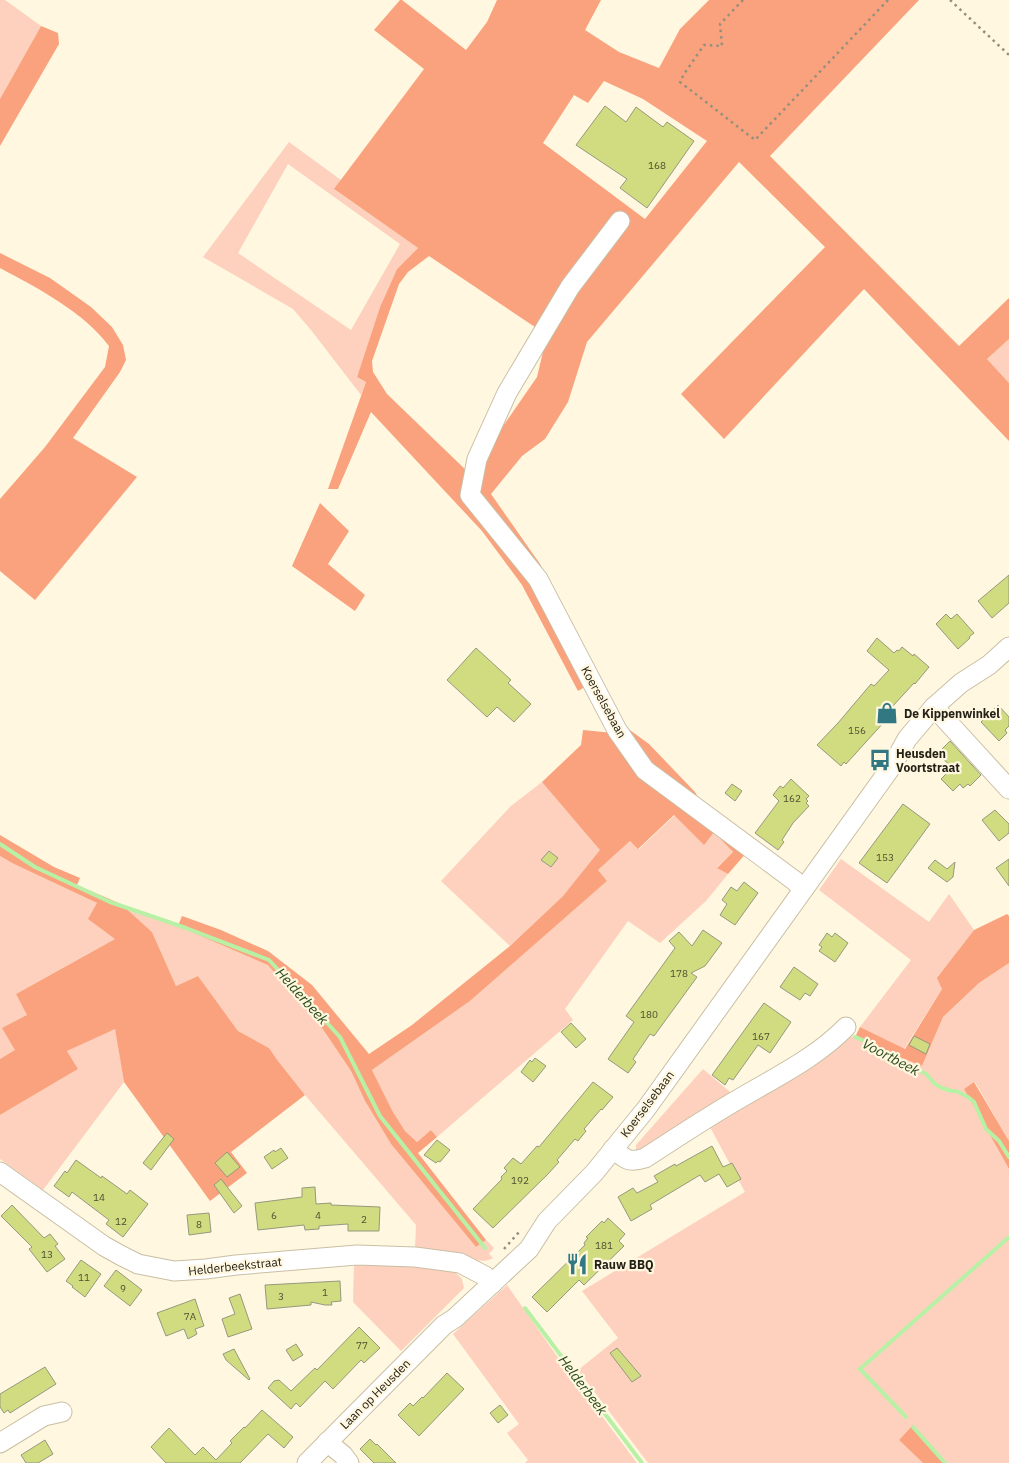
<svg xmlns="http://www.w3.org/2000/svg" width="1009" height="1463" font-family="'IBM Plex Sans',sans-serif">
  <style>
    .green { fill: #fdd1be; fill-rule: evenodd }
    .forest { fill: #f9a27d; fill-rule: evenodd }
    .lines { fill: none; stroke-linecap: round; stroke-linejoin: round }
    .stream { stroke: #b8f1a5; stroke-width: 4 }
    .building { fill: #d1dc81; stroke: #95997e }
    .minor-casing { stroke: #c9bfa4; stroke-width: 21 }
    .path { stroke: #958f7e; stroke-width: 2.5; stroke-dasharray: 2.5 4; stroke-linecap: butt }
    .minor { stroke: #fff; stroke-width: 19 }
    .labels { text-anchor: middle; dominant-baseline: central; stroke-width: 4.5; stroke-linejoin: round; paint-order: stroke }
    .number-label { font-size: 10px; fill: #4e4f30 }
    .street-label { font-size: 12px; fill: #232015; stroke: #fff7e0 }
    .poi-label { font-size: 12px; font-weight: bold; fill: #232015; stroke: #fff7e0; text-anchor: start }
    .water-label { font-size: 14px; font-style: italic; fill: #254917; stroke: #fff7e0 }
  </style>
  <rect width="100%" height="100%" fill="#fff7e0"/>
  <!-- green -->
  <g class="green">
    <polygon points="0,0 5,0 41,26 0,99"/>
    <path d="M289,142L341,180L335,190L418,248L397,269L380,307L357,377L366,382L361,395L311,330L293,309L203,257ZM288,164L400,244L351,330L238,253Z"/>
    <polygon points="1009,339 1009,383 987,359"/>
    <polygon points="542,782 601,850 563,896 510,946 441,881 511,806"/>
    <polygon points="675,815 704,844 714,831 733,852 717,867 728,874 706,901 660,943 628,921 565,1009 573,1020 437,1137 431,1130 417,1142 405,1131 393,1112 372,1070 470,1001 607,881 598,870 630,841 639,849"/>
    <polygon points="0,856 14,864 97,903 115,939 16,994 28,1015 16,1050 0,1059"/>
    <polygon points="841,859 929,922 949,894 974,930 958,951 942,989 904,1049 860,1027 911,960 819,890"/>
    <path d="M121,904L203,935L268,964L322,1028L351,1071L365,1101L391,1144L476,1247L486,1240L494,1248L489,1254L493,1258C479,1266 465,1255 451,1252C440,1250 427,1250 415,1249L416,1225L305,1095L278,1061L269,1048L238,1031L198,976L176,986L152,932Z"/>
    <polygon points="1009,963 1009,1141 975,1082 964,1089 1009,1169 1009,1463 946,1463 913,1426 899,1440 923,1463 648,1463 578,1370 618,1338 582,1291 745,1192 710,1127 846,1039 856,1035 922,1066 943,1017 979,983"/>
    <polygon points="115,1028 124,1082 43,1190 0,1159 0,1115 78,1069 67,1051"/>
    <polygon points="703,1069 736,1097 638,1154 636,1151 636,1145"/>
    <polygon points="354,1264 410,1265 454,1271 462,1279 464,1288 401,1351 353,1302"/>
    <polygon points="507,1285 554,1352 637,1463 525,1463 528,1460 507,1433 519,1424 453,1334"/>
  </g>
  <!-- forest -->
  <g class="forest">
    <path d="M400,0H402L466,50L487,22L497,0H601L585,30L619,52L659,68L680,29L709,0H919L770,156L959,346L1009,298V339L987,359L1009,383V441L864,289L724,439L681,394L825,247L739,162L587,342L568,402L545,439L522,456L491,494L540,564L597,680L578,691L522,585L482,531L371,412L338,489H328L366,382L357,377L380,307L397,269L418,248L334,189L424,69L374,30ZM604,81L643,99L707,141L645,219L543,143L574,95L588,103ZM429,256L547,335L537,377L470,474L387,394L373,372L372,361L399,284L408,272Z"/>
    <polygon points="41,26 58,33 59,44 0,146 0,99"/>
    <path d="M0,253L50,278L91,307L112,327L123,345L126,360L120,372L73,438L137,477L35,600L0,571V499L45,447L105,367L109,346C85,313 36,287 0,268Z"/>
    <polygon points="320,503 349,531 328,564 365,595 355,611 292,566"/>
    <polygon points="616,720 649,744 695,792 706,811 748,851 728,874 717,868 733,852 714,832 704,845 674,815 638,849 630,841 598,870 607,881 470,1001 372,1070 393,1112 405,1131 417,1142 431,1130 437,1137 418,1153 486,1240 476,1247 391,1144 365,1101 351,1071 322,1028 268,965 178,926 182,916 221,930 268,951 312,985 369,1054 412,1025 510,946 563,896 600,850 542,782 581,745 583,730 623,734"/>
    <polygon points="0,835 54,867 80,878 77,885 121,904 152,932 176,986 198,976 238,1031 269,1048 278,1061 305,1095 231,1152 247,1173 210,1201 124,1082 115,1029 67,1051 78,1069 0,1115 0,1059 15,1050 2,1028 27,1015 16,994 115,939 88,919 97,903 14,864 0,856"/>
    <polygon points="1007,914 1009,916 1009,963 979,983 943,1017 922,1066 876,1047 856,1035 860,1027 905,1049 942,989 937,978 974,930"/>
    <polygon points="974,1082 1009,1141 1009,1169 964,1089"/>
    <polygon points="913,1425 946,1463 923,1463 899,1440"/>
  </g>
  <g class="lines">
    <!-- stream -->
    <g class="stream">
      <polyline points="0,844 35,867 110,902 186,928 269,960 340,1037 380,1116 485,1248"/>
      <polyline points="855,1037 865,1041 888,1058 899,1060 910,1067 917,1069 926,1074 935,1084 942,1088 951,1091 956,1091 968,1097 974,1102 986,1129 999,1141 1009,1157"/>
      <polyline points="525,1308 642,1463"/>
      <polyline points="906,1417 860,1369 1009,1237"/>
      <polyline points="913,1427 945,1463"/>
    </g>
  </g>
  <!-- building -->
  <g class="building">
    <polygon points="605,106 626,122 636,107 663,127 667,122 694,141 647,208 620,188 627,179 576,145"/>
    <polygon points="1009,575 1009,603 992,618 978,601"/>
    <polygon points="946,614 951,619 957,614 974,633 969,637 970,638 958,649 936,624"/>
    <polygon points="877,638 894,653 897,650 899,651 902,647 913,656 914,654 929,667 915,684 914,683 892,707 895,710 888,723 885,721 846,764 844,762 841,766 817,745 838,723 871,684 874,686 889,670 867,651"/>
    <polygon points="476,648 511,680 508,683 531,704 514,722 497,707 487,717 447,680"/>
    <polygon points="998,705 1009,717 1009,726 1005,730 1007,733 999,741 981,722"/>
    <polygon points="950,741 981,775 970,786 968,784 963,788 960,784 953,791 941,779 947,773 945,771 950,766 938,753"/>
    <polygon points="791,779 809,796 806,799 808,801 806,803 809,806 793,823 782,840 784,842 778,850 755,833 779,801 773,795 780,786 783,788"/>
    <polygon points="732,784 742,791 735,801 725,793"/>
    <polygon points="903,804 930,824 887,883 859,863"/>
    <polygon points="995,810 1009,824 1009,833 999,841 982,820"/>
    <polygon points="549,851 558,858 551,867 541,860"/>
    <polygon points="1009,859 1009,886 996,868"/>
    <polygon points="935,860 947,869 955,862 953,877 947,882 928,868"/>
    <polygon points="744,882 758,893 735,925 720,915 727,904 722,900 731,887 737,891"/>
    <polygon points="703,930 722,943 705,966 691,973 697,977 654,1036 650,1034 633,1059 636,1062 628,1073 608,1059 634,1022 626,1016 675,948 669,941 679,932 692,946"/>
    <polygon points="827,933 832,937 835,933 848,943 835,962 819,951 822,947 819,945"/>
    <polygon points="794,967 818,984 810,996 805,993 800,1000 780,987"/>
    <polygon points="764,1003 791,1022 770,1053 758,1045 733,1080 729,1078 725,1085 712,1075"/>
    <polygon points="571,1023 586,1039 576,1048 561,1032"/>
    <polygon points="914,1036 930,1044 926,1054 909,1045"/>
    <polygon points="535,1058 546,1066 533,1082 521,1072 530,1060 532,1062"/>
    <polygon points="593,1082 613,1097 602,1110 601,1109 584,1129 586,1131 578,1141 575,1139 557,1160 559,1162 547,1175 493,1228 473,1209 502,1179 501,1177 507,1171 504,1168 513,1158 521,1164 537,1146 539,1147"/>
    <polygon points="167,1133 174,1139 151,1170 143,1163"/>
    <polygon points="437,1140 450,1150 440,1162 438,1161 436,1163 424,1155"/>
    <polygon points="712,1146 723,1167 732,1163 741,1179 727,1187 719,1174 705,1182 700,1175 650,1205 652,1209 631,1221 618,1197 633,1188 637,1193 658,1182 654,1176 675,1164 676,1166"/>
    <polygon points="281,1148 288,1158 272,1169 264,1157 274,1150 275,1152"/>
    <polygon points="227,1152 240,1167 227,1177 215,1163"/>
    <polygon points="76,1160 101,1178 102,1176 127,1194 130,1190 148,1204 123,1237 106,1224 109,1220 72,1192 69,1197 54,1186 65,1171 67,1173"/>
    <polygon points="221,1179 242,1206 234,1213 214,1185"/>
    <polygon points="315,1187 316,1204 331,1203 331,1205 380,1207 379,1231 348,1231 348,1224 319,1226 319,1229 305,1230 304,1225 258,1230 255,1203 302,1197 302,1188"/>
    <polygon points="12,1205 44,1238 50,1234 58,1244 55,1246 65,1259 47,1272 29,1249 32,1247 1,1216"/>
    <polygon points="209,1213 211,1232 189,1235 187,1215"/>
    <polygon points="608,1218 625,1234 619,1241 624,1246 584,1285 579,1280 547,1312 532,1297 585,1245 584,1243 588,1238 586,1237 602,1221 604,1223"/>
    <polygon points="81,1260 101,1274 85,1297 72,1287 73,1286 66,1281"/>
    <polygon points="116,1270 142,1290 130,1306 104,1286"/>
    <polygon points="340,1281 341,1301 331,1302 332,1305 325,1305 311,1302 311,1305 267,1309 265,1285"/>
    <polygon points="240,1294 252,1329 228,1337 222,1319 235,1314 229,1298"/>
    <polygon points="195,1299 204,1326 195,1329 197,1334 188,1339 184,1329 166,1336 157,1313"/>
    <polygon points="359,1327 380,1348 364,1363 361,1360 333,1389 325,1381 300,1407 296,1403 291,1409 268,1388 274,1381 279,1380 291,1391 315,1368 317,1370"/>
    <polygon points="296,1344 303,1355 293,1361 286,1350"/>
    <polygon points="617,1348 641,1376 632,1382 610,1353"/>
    <polygon points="234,1349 250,1379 249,1380 226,1360 223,1354"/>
    <polygon points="45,1367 56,1384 10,1413 8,1410 4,1413 0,1407 0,1394"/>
    <polygon points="447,1373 464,1389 419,1436 398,1415 410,1403 413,1406 422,1397 423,1398"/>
    <polygon points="500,1405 508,1415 498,1423 490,1413"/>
    <polygon points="262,1410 293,1437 284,1448 268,1434 240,1463 166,1463 151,1447 169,1428 195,1455 203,1447 216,1460 232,1443 230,1441 244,1427 245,1428"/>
    <polygon points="370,1439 376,1445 377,1444 396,1463 374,1463 360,1449"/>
    <polygon points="45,1440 53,1454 38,1463 26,1463 21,1455"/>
  </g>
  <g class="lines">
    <!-- minor casing -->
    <g class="minor-casing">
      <g id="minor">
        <polyline points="620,221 570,287 507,393 477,459 470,495 538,579 617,730 645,770 795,881 803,889"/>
        <polyline points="934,707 1009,789"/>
        <path d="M613,1149C626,1160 629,1163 645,1158C676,1138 706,1118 737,1100C774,1078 816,1058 846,1027"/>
        <polyline points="0,1172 104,1246 120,1255 138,1264 174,1271 206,1269 236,1265 357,1255 415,1257 460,1263 485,1276 492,1284"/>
        <polyline points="327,1442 343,1455 349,1463"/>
        <polyline points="0,1443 44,1416 62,1412"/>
        <polyline points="307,1463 444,1325 455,1318 529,1249 547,1221 594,1173 646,1109 892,766 907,739 934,707 961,683 989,665 1009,647"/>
      </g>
    </g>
    <!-- path -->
    <g class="path">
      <polyline points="743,0 720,24 722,46 704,45 684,74 680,82 755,140 888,0"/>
      <polyline points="950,0 1009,55"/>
      <polyline points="504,1249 520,1231"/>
    </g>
    <!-- minor -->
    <use href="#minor" class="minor"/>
  </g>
  <!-- icons -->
  <defs>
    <g id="shop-bare" transform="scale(1.725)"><path d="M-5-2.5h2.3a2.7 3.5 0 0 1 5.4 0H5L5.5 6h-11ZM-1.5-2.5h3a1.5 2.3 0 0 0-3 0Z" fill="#317883" stroke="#fff7e0" stroke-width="2.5" paint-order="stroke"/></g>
    <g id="bus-bare" transform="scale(1.725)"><path d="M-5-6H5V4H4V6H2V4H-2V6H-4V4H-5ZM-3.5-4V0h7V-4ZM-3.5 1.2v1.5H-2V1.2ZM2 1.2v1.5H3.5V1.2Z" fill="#317883" stroke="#fff7e0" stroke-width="2.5" paint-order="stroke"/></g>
    <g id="restaurant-bare" transform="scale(1.725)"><path d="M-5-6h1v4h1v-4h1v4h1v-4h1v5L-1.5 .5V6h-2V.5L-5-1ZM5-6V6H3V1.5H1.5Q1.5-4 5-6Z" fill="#317883" stroke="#fff7e0" stroke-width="2.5" paint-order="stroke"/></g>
  </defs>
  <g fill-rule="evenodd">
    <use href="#shop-bare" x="887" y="713"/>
    <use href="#bus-bare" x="880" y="760"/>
    <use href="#restaurant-bare" x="577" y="1264"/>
  </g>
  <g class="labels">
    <!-- number labels -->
    <g class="number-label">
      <text x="657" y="165">168</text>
      <text x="857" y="730">156</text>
      <text x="792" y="798">162</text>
      <text x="885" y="857">153</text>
      <text x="679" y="973">178</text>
      <text x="649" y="1014">180</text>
      <text x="761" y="1036">167</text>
      <text x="520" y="1180">192</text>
      <text x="99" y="1197">14</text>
      <text x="274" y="1215">6</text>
      <text x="318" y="1215">4</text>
      <text x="364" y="1219">2</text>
      <text x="121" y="1221">12</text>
      <text x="199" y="1224">8</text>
      <text x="604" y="1245">181</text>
      <text x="47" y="1254">13</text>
      <text x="84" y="1277">11</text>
      <text x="123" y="1288">9</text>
      <text x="325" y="1292">1</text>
      <text x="281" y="1296">3</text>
      <text x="190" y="1316">7A</text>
      <text x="362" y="1345">77</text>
    </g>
    <!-- street labels -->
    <g class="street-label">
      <text transform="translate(604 702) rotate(61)">Koerselsebaan</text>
      <text transform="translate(647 1104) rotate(-53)">Koerselsebaan</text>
      <text transform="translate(235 1266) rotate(-6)">Helderbeekstraat</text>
      <text transform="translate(375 1394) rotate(-45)">Laan op Heusden</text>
    </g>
    <!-- poi labels -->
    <g class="poi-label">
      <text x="904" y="713">De Kippenwinkel</text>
      <text x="896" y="753">Heusden<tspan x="896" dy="14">Voortstraat</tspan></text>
      <text x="594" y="1264">Rauw BBQ</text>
    </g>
    <!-- water labels -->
    <g class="water-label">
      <text transform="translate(302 996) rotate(48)">Helderbeek</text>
      <text transform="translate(891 1057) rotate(28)">Voortbeek</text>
      <text transform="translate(583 1385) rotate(53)">Helderbeek</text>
    </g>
  </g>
</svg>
